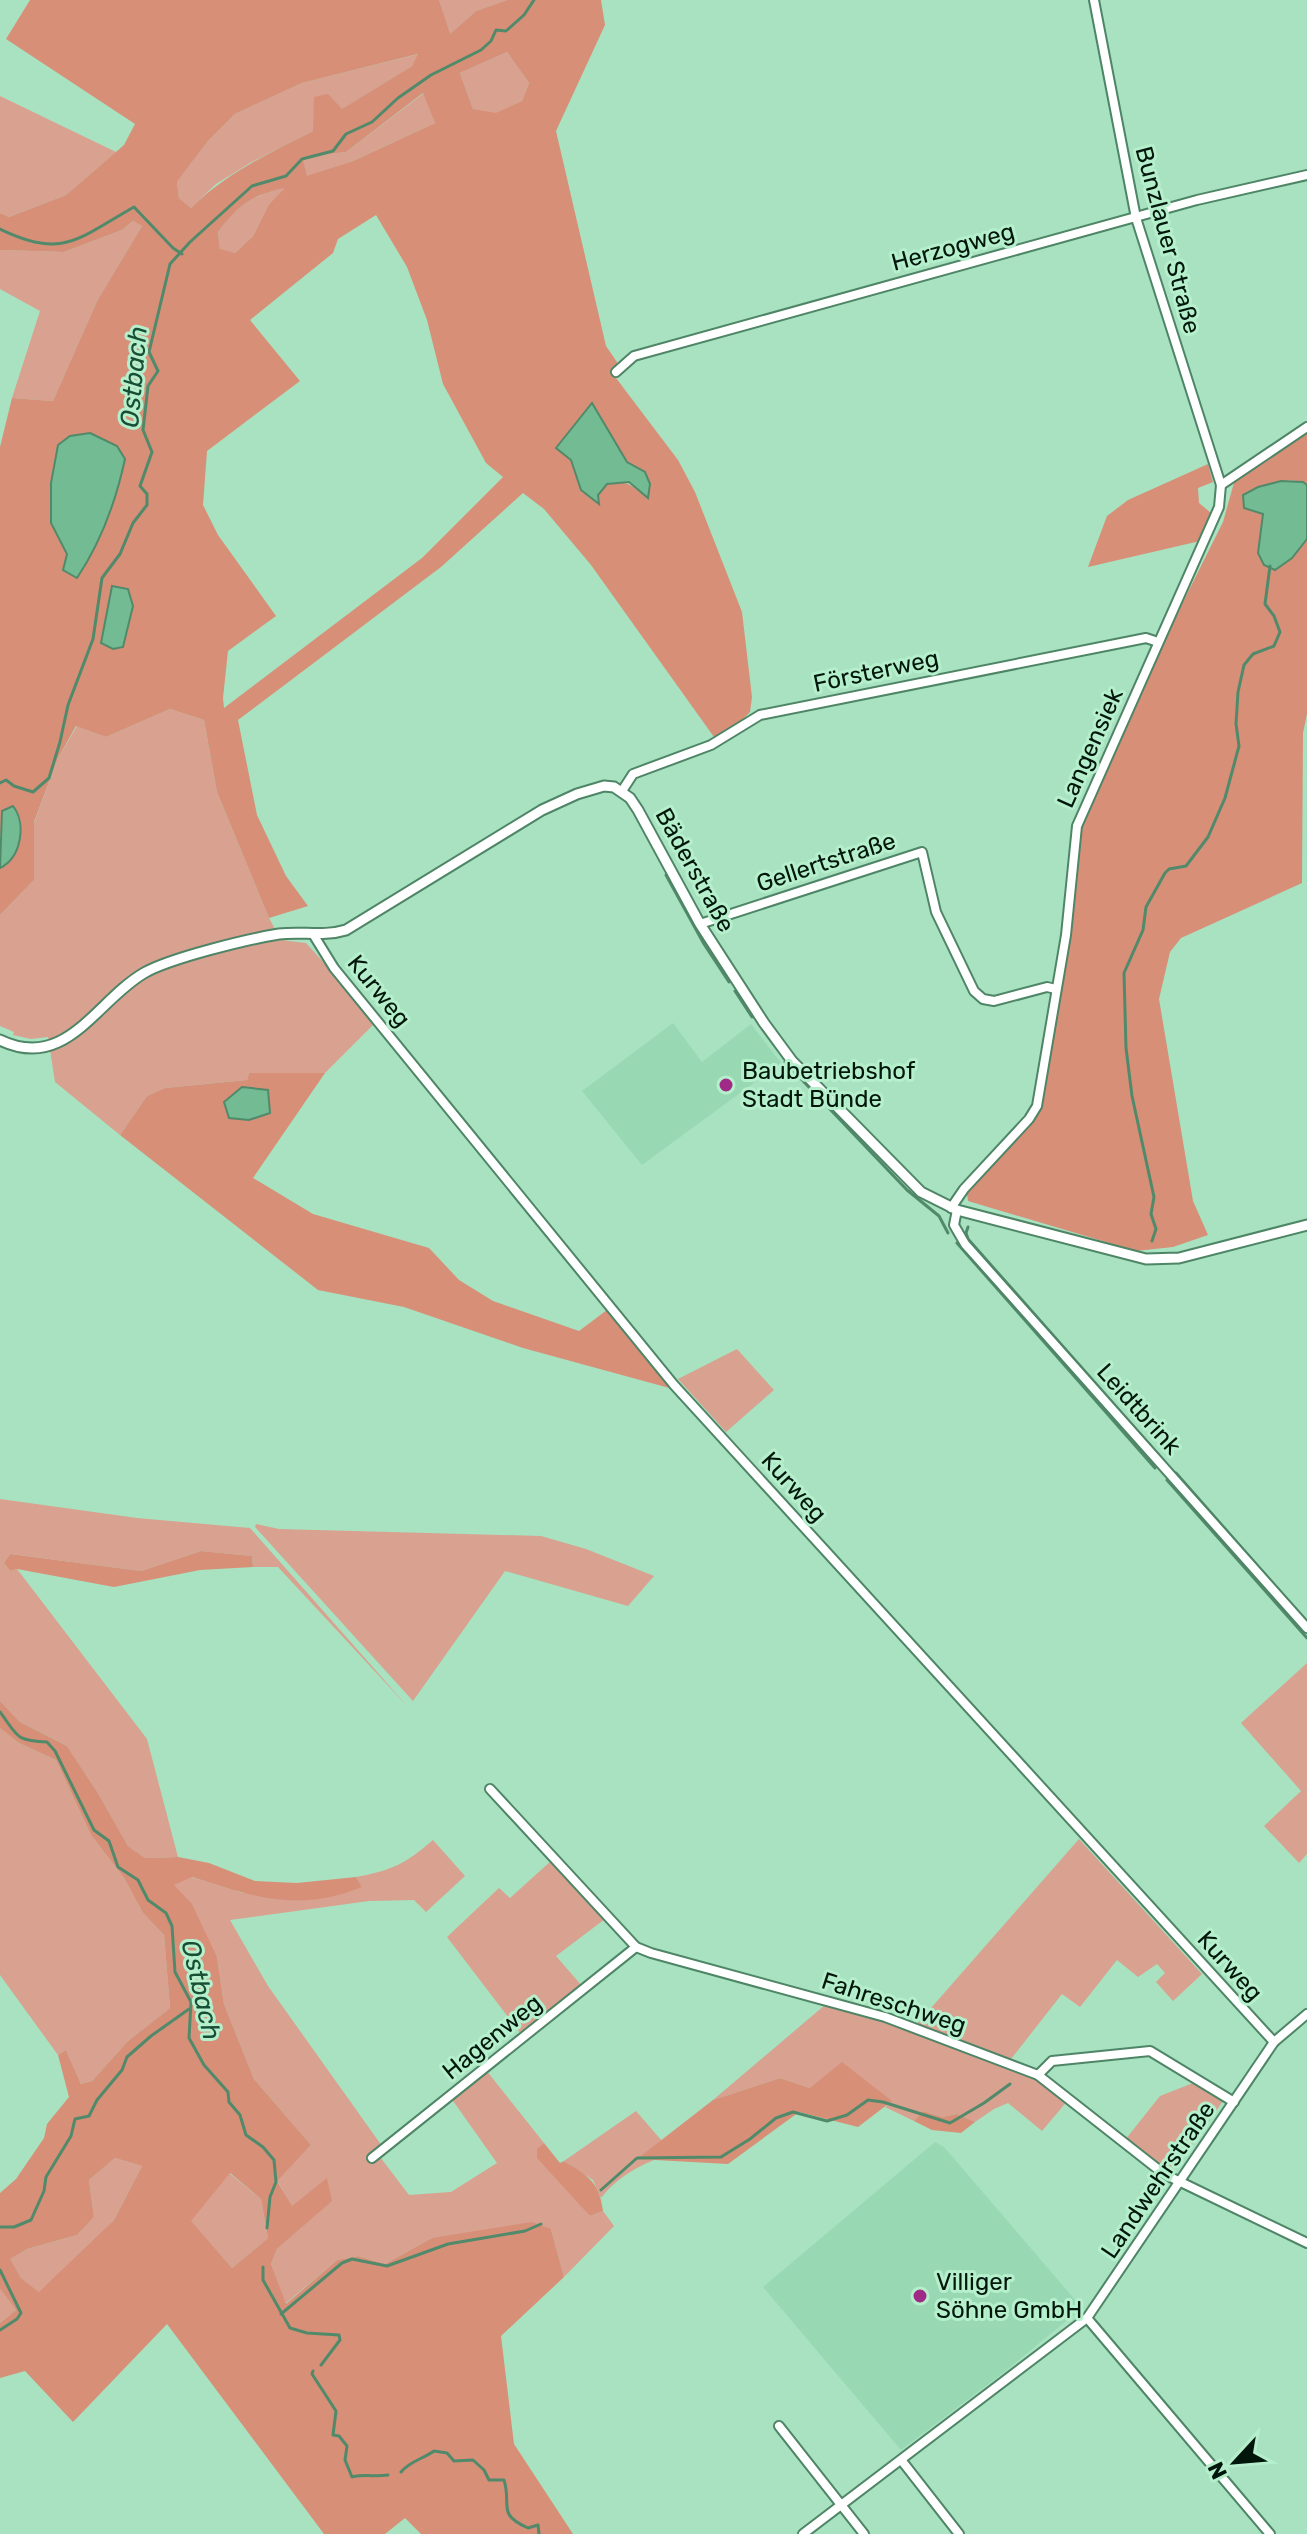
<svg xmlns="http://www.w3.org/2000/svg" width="1307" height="2534" font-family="Rubik,sans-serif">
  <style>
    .built { fill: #98d9b3 }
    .green { fill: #d9a190 }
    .forest { fill: #d78f78; fill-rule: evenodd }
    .water { fill: #73bb93; stroke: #518a6a; stroke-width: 2 }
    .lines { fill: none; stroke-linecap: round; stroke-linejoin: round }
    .stream { stroke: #518a6a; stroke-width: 3 }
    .minor-casing { stroke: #4e8566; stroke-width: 12 }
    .tertiary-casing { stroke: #4e8566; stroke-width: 13 }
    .minor { stroke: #fff; stroke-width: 8 }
    .tertiary { stroke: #fff; stroke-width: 9 }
    .poi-dot { fill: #9f2b86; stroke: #b5efcc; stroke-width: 3 }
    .labels { text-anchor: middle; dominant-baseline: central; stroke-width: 6; stroke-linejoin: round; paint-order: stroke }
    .street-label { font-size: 24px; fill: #02170c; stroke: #b5efcc }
    .poi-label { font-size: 24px; fill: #02170c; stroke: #b5efcc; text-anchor: start }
    .water-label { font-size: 26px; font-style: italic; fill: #184f34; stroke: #b5efcc }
  </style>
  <rect width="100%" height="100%" fill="#a8e2c0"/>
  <!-- built -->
  <g class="built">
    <polygon points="673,1023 702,1062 751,1024 781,1063 642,1165 582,1091"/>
    <polygon points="935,2142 944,2147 1082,2308 1003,2373 901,2450 763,2287"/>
  </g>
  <!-- green -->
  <g class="green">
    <polygon points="439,0 507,0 476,11 449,35"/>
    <polygon points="507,52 529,83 522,101 496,114 473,109 460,73"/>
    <polygon points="419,54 412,66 341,110 313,131 250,163 216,184 191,208 179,198 177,182 208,141 235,114 302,83"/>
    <polygon points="424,93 435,123 353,161 307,177 301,157 346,152"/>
    <polygon points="0,96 116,152 66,195 9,217 0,213"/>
    <path d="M287,187L269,204L253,236L235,253L220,250L218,232C238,204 254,195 287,187Z"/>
    <polygon points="133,221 142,226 97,301 53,401 12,398 40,311 0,289 0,250 64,252 122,230"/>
    <polygon points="170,709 204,720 217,792 269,918 281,940 306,943 336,976 373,1025 325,1073 249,1073 247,1080 165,1088 147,1096 120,1135 55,1082 48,1037 31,1039 13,1035 14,1032 0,1026 0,915 34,880 34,823 58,758 77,726 106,737"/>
    <polygon points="737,1349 774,1390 726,1432 678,1379"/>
    <polygon points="0,1499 137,1518 250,1528 408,1707 278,1567 253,1567 252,1556 201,1551 141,1571 10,1554 4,1563 10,1571 17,1569 147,1739 178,1857 145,1858 128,1846 98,1793 67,1746 20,1722 0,1701"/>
    <polygon points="256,1524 279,1529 541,1536 586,1549 654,1576 628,1606 505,1571 413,1701 255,1527"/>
    <polygon points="1307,1663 1307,1854 1299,1863 1264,1826 1301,1791 1241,1723"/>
    <polygon points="0,1728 19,1743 56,1760 91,1835 124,1878 143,1913 164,1935 170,2008 128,2041 92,2081 81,2084 66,2050 58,2055 0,1975"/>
    <polygon points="1079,1839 1202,1974 1173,2001 1156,1982 1165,1973 1157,1964 1138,1977 1117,1960 1080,2007 1062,1994 1011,2059 917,2024"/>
    <path d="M433,1840L465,1876L426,1912L414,1900L369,1901L230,1920L268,1986L382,2146L377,2153L409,2195L451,2192L497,2163L451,2098L486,2070L544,2143L538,2149L590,2216L603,2211L614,2226L564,2277L551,2229L432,2238L385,2264L358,2256L337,2260L285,2304L271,2264L277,2249L331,2201L327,2179L292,2207L277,2180L311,2145L254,2079L224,2004L217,1957L173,1885L191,1877L243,1893L362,1887L356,1877C393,1870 405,1864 433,1840Z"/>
    <polygon points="551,1861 605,1919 556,1956 582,1986 521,2034 447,1937 499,1888 510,1898"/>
    <polygon points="825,2005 888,2023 1005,2065 1033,2076 1069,2099 1042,2131 1008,2103 994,2109 975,2122 957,2114 942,2117 923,2111 914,2121 885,2107 891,2102 810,2088 780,2078 713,2100"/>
    <polygon points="1193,2083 1223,2101 1176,2168 1168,2170 1125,2140 1160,2096"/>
    <path d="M636,2111L662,2141L639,2158L654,2160C632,2169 615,2180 601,2198L593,2180L564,2161Z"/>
    <polygon points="115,2158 142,2166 114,2220 40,2293 21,2278 9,2259 27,2249 77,2235 94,2217 89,2180"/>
    <polygon points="229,2173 261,2199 268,2238 232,2268 190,2221"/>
    <polygon points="0,2289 16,2310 0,2323"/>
  </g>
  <!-- forest -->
  <g class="forest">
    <path d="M30,0H439L450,34L476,11L507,0H601L605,25L556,131L606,346L617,362L616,378L678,460L695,492L742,612L752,697L750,712L736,726L714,737L591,565L544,509L523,493L441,567L238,720L257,815L286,876L308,906L269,918L217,792L204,720L170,709L106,737L76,726L58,758L34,822V880L0,915V868L7,865L3,828L0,835V447L12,398L53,401L97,301L142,226L133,221L122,230L64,252L0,250V213L9,217L66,195L124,145L135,124L6,39ZM507,52L529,83L522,101L496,113L473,109L460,73ZM418,54L412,66L342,109L328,94L314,97L313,131C268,154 228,172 191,208L179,198L177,182L208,141L235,114L302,83ZM423,93L435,123L353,161L307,176L302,157L346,152ZM285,188L269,204L253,236L235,253L220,249L218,232C238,205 252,195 285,188ZM376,215L407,267L427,320L443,384L486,463L503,477L422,558L224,708L223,698L228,651L276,616L218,535L203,505L207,451L300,381L250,320L333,253L338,239ZM617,446L627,462L645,472L648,497C630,486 631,480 607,484L598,495V503L581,490L571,460L557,448ZM125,459C116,501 101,542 77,578L64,570L67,554L51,523ZM112,586L128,589L101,643Z"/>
    <path d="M1307,432V485C1290,474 1260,486 1244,495L1251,511L1263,514L1264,524L1259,539L1292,558L1307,539V714L1303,733L1302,883L1181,938L1170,952L1159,999L1193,1201L1208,1235L1173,1247L1136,1251L968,1201L967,1194L1031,1122L1040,1106L1071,933L1081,826L1162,644L1223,522L1235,479Z"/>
    <polygon points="1208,464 1213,482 1198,488 1199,503 1211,513 1200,541 1088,567 1107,516 1128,500"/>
    <polygon points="249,1073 325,1073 253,1178 313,1214 429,1248 459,1280 493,1301 579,1331 607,1310 673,1389 523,1348 404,1307 318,1290 120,1135 147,1096 165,1088 247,1080"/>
    <polygon points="201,1551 252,1556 253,1567 200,1570 114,1587 17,1569 10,1571 4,1563 10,1554 141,1571"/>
    <path d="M0,1701L20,1722L67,1746L98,1793L128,1846L145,1858L178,1857L209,1863L255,1881L297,1883L356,1877L362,1887C298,1913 254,1897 192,1877L174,1885L192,1904L217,1957L224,2004L254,2079L311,2145L277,2181L292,2206L327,2178L332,2201L277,2249L271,2264L286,2304L337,2260L358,2256L385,2264L432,2238L532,2222L551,2229L564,2277L501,2336L514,2444L573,2534H421L405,2518L385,2534H324L167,2324L73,2422L25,2371L0,2378V2323L16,2310L0,2289V2193L16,2179L44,2138L47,2124L69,2097L58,2055L66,2050L81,2084L92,2081L128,2041L170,2008L164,1935L143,1913L124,1878L91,1835L56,1760L19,1743L0,1728ZM115,2158L142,2166L114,2220L39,2292L21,2278L10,2259L27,2249L77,2235L94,2217L89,2180ZM230,2173L261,2199L268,2238L232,2268L191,2221Z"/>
    <polygon points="842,2062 892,2101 858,2127 799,2112 728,2164 637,2159 713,2100 780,2078 810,2088"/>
    <polygon points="923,2111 942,2117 957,2114 975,2122 961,2133 932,2130 914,2121"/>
    <path d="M544,2143L560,2163L564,2161C588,2176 599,2181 603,2211L590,2216L537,2158V2149Z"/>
  </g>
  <!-- water -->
  <g class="water">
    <polygon points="592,403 627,462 645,472 650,484 648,498 629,482 607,484 598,495 599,504 581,490 571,460 556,448"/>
    <path d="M90,433L117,446L125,459C116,501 101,542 77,578L63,570L67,554L51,523V483L58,445L70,436Z"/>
    <polygon points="1281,481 1303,482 1307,485 1307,539 1292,558 1275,570 1264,565 1258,553 1263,514 1244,508 1243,495 1258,487"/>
    <polygon points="112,586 128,589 133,606 123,647 113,649 101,643"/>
    <path d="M13,806C27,824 21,858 0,868L2,811Z"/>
    <polygon points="242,1087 268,1090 270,1113 249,1120 229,1118 224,1102"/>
  </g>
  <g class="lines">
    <!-- stream -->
    <g class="stream">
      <path d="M0,229C63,260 79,238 134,207L173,248L182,254"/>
      <polyline points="0,783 6,780 14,786 33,792 49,778 60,742 68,705 93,639 102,578 120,554 133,523 147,505 147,494 140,486 152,452 143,430 148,386 158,371 149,352 170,264 190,242 252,186 286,176 302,159 333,151 346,134 372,122 398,98 431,75 481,50 491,41 496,30 506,31 524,15 534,0"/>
      <polyline points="666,875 704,944 729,982"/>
      <polyline points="735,991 752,1017"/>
      <polyline points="785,1062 907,1190 939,1216 948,1233"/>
      <polyline points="968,1227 966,1233 968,1239 1164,1461"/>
      <polyline points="1152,1241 1156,1229 1151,1214 1154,1197 1132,1096 1126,1048 1124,973 1143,930 1146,907 1165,873 1169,869 1186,866 1208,837 1225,798 1239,746 1236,724 1238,692 1244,665 1253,654 1274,646 1280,632 1274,616 1265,604 1270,566"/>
      <polyline points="957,1243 1155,1468"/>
      <polyline points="1176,1473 1307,1622"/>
      <polyline points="1167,1480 1307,1638"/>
      <path d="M0,1712C18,1736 15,1741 47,1742L55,1751L94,1830L109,1841L118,1867L138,1880L148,1900L166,1913L172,1926L175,1972L191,2002L189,2038L204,2065L228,2092L229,2102L240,2115L246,2135L263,2147L274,2160L276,2182L270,2197L267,2228"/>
      <polyline points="601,2190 637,2158 721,2157 750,2139 776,2118 793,2112 827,2121 847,2115 868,2100 883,2102 950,2123 984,2103 1010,2084"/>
      <polyline points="0,2227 14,2227 31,2220 44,2191 46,2177 71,2136 75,2119 89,2116 97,2100 122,2070 127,2057 151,2036 189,2009"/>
      <polyline points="263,2267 263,2280 290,2328 307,2333 339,2335 340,2340 321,2365"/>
      <polyline points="0,2270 21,2313 17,2319 0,2330"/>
      <polyline points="281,2314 342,2263 352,2259 387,2266 448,2244 525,2231 541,2224"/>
      <path d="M313,2371L312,2374L336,2411L333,2435L339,2436L347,2446L345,2460L352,2477C365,2474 375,2477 388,2475"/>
      <path d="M401,2472C410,2461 423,2459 434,2451L447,2453L454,2461L473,2460L484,2470L489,2480H504C512,2505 496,2514 528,2528L538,2525L539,2534"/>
    </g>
    <!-- minor casing -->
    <g class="minor-casing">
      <g id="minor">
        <polyline points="616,372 634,356 1197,200 1307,175"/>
        <polyline points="1221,485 1307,427"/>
        <polyline points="622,791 633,774 711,745 760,715 1146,638 1158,642"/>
        <polyline points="700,924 922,852 936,912 974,991 983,999 994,1001 1047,987 1056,989"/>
        <polyline points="313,934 334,968 674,1385 1274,2042"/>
        <polyline points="951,1208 964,1189 1029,1119 1037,1106 1066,935 1077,826 1219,507 1221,485 1136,218 1094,0"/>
        <polyline points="957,1210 954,1225 965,1244 1307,1628"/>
        <polyline points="490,1789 636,1947 651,1953 885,2017 1038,2075 1164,2174 1307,2243"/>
        <polyline points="1038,2075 1052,2061 1150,2051 1234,2102"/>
        <polyline points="372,2158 636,1947"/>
        <polyline points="1087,2318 1270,2534"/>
        <polyline points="779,2426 864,2534"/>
        <polyline points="902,2461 959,2534"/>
        <polyline points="803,2534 1087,2318 1274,2042 1307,2014"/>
      </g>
    </g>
    <!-- tertiary casing -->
    <g class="tertiary-casing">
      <path id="tertiary" d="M0,1040C66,1072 96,1001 144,973C170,958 248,939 279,934C302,931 323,937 346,930L542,810L577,794L604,786L614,787L630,798L638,810L700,924L764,1023L792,1061L921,1192L957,1210L1146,1259L1179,1258L1307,1225"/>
    </g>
    <!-- minor -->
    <use href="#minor" class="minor"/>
    <!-- tertiary -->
    <use href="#tertiary" class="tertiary"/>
  </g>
  <!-- markers -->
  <g class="poi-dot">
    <circle cx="726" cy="1085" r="8"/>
    <circle cx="920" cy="2296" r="8"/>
  </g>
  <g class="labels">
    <!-- street labels -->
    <g class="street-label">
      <text transform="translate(1168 240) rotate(75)">Bunzlauer Straße</text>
      <text transform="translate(953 247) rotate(-15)">Herzogweg</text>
      <text transform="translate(876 671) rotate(-12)">Försterweg</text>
      <text transform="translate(1090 748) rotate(-66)">Langensiek</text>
      <text transform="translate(826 862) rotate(-18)">Gellertstraße</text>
      <text transform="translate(695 870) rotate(61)">Bäderstraße</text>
      <text transform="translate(379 991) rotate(51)">Kurweg</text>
      <text transform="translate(1139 1409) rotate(48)">Leidtbrink</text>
      <text transform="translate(794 1487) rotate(48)">Kurweg</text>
      <text transform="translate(1230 1966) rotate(48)">Kurweg</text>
      <text transform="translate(894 2003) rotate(18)">Fahreschweg</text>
      <text transform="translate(492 2037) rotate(-39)">Hagenweg</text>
      <text transform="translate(1158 2180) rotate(-56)">Landwehrstraße</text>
    </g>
    <!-- poi labels -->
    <g class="poi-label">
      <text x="742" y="1071">Baubetriebshof<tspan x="742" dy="28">Stadt Bünde</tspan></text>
      <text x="936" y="2282">Villiger<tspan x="936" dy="28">Söhne GmbH</tspan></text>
    </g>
    <!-- water labels -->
    <g class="water-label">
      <text transform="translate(134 377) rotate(-85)">Ostbach</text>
      <text transform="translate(201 1990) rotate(77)">Ostbach</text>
    </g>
  </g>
  <!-- north arrow -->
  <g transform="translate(1235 2462) rotate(244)" stroke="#b5efcc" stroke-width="6" paint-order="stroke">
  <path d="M0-6L14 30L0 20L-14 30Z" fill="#02170c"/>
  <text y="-12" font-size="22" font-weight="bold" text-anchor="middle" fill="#02170c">N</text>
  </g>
</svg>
